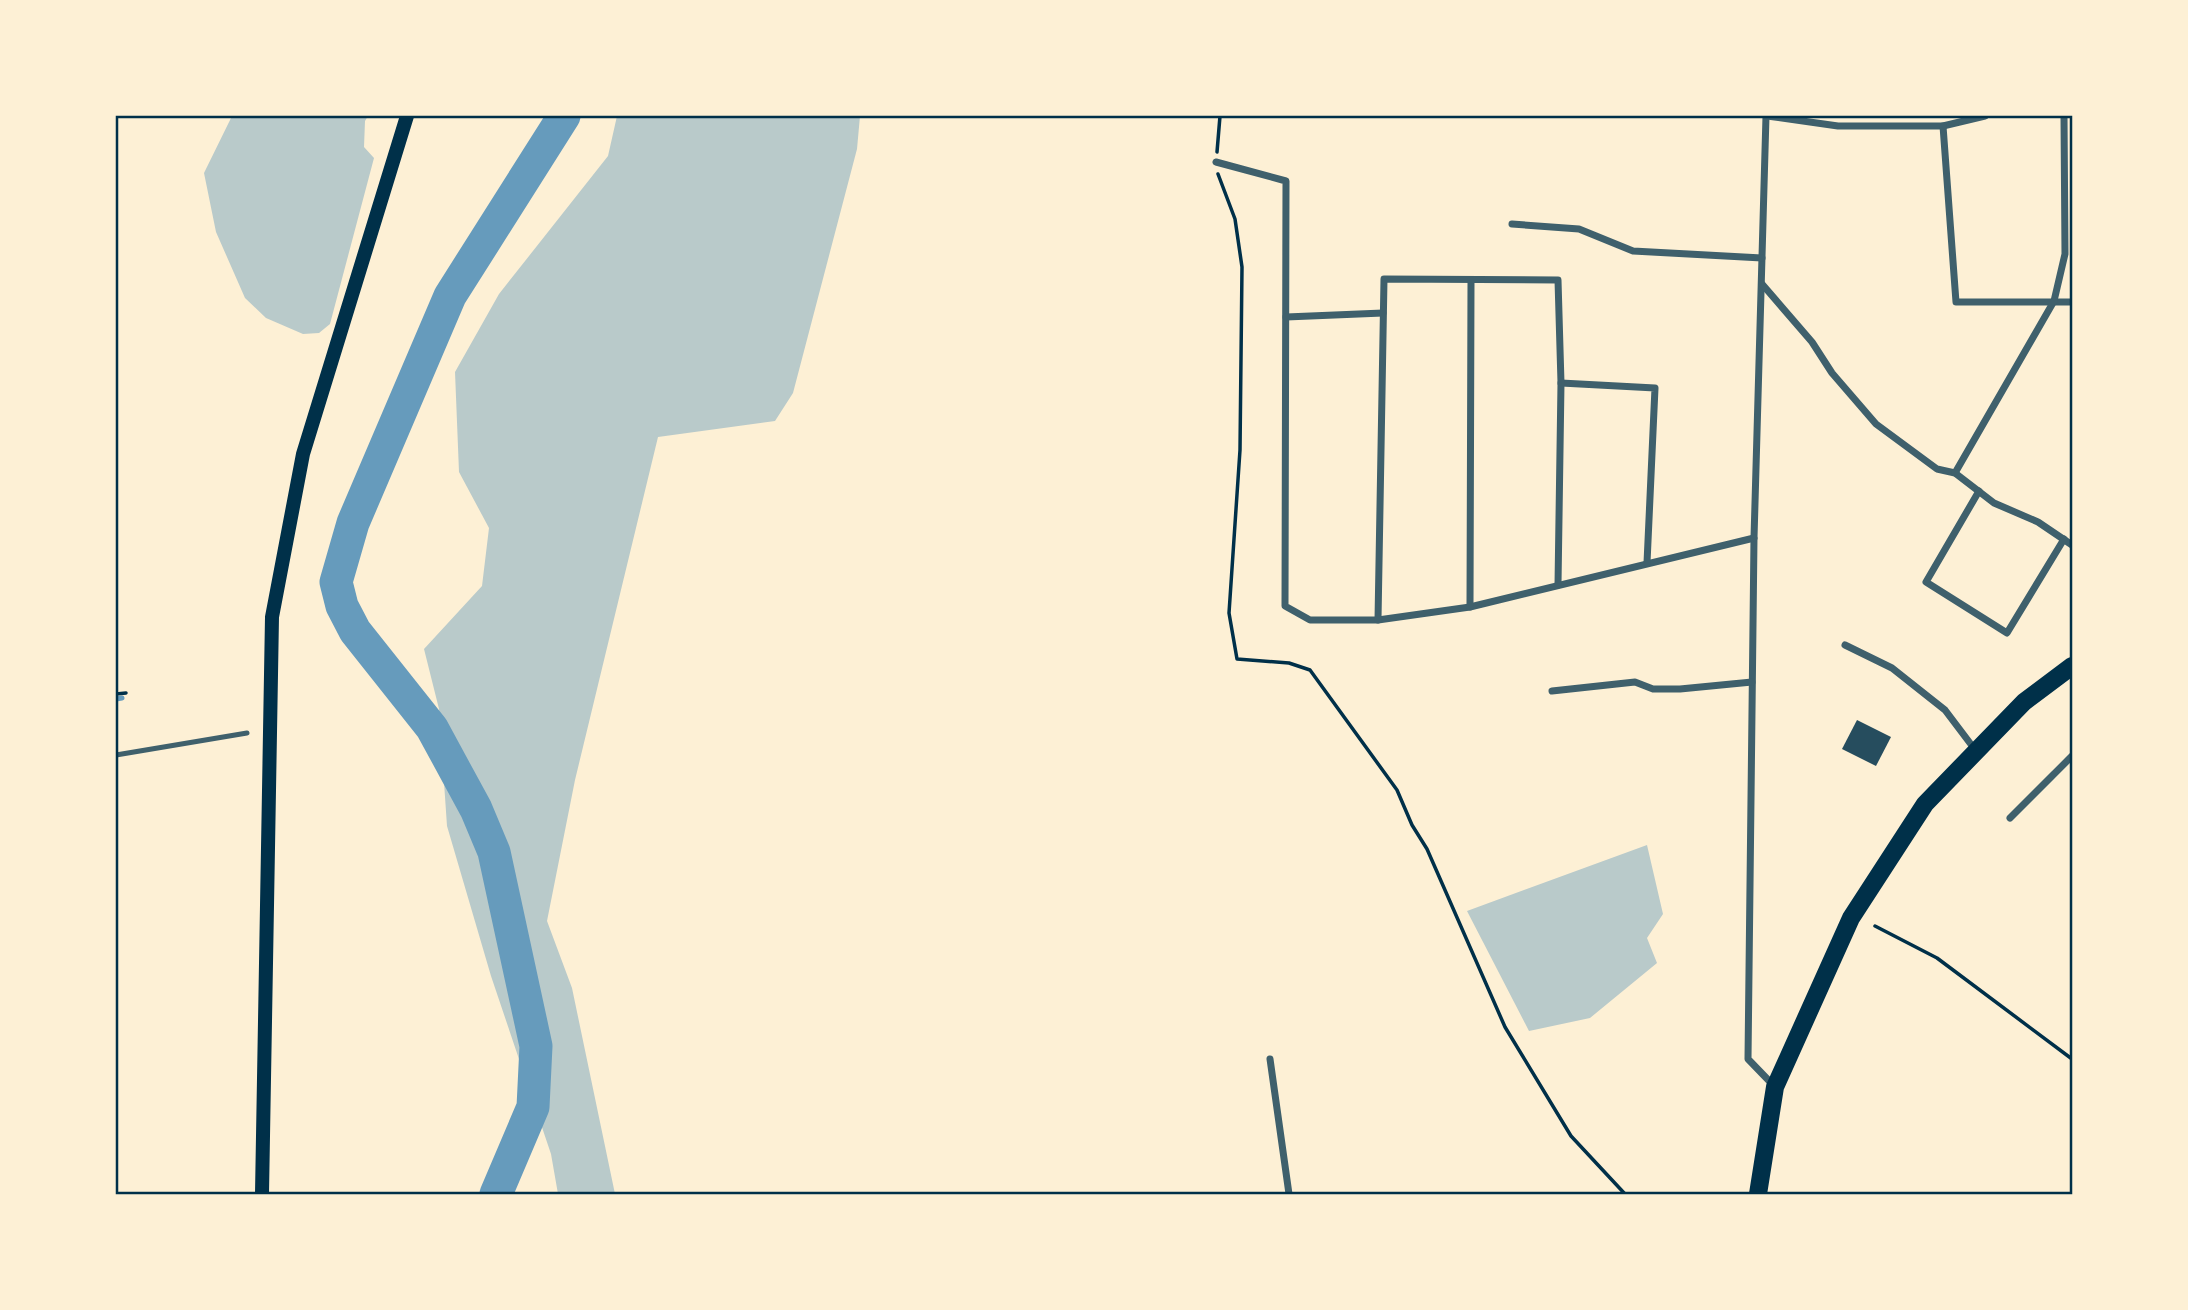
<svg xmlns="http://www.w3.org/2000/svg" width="2188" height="1310" font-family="Inter,sans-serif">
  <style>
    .green { fill: #b9caca }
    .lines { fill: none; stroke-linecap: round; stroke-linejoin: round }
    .stream { stroke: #669bbc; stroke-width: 5 }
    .river { stroke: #669bbc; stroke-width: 33 }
    .building { fill: #264d5e }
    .path { stroke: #003049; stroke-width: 3.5 }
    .service { stroke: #3f606c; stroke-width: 5 }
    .minor { stroke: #3f606c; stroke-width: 7 }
    .secondary { stroke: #003049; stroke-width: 14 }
    .trunk { stroke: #003049; stroke-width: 18 }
    .neatline { fill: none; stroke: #003049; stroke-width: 2.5 }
  </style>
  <rect width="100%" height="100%" fill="#fdf0d5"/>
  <!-- green -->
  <g class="green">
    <polygon points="232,116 368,116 365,121 364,147 374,158 330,324 319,333 303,334 266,318 245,298 216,232 204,173"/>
    <polygon points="617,116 860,116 857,149 793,393 775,421 658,437 575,780 547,921 572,988 615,1194 558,1194 551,1154 491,976 447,826 439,709 424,649 482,586 489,528 459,472 455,372 499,294 608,156"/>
    <polygon points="1647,845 1663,914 1647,938 1657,963 1590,1018 1529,1031 1467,911"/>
  </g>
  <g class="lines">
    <!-- stream -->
    <polyline class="stream" points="116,699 122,698"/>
    <!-- river -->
    <polyline class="river" points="496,1194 533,1107 536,1046 494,852 476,809 432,728 355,631 342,606 336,582 353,523 450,296 564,116"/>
  </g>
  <!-- building -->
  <polygon class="building" points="1857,720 1891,737 1876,766 1842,749"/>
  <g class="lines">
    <!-- path -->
    <g class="path">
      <polyline points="1217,152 1220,116"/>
      <polyline points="1218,174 1235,219 1242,267 1240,450 1229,613 1237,659 1289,663 1310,670 1397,790 1412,825 1427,849 1505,1027 1571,1136 1625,1194"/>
      <polyline points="116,694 126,693"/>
      <polyline points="1875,926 1937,958 2072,1059"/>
    </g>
    <!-- service -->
    <polyline class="service" points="116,755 247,733"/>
    <!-- minor -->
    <g class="minor">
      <polyline points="1766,116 1754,538 1748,1059 1775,1087"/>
      <polyline points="1767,116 1838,126 1943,126 1985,116"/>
      <polyline points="1943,126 1956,302 2072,302"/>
      <polyline points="1216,162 1286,181 1285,606 1310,620 1378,620 1470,607 1754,538"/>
      <polyline points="1512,224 1579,229 1633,251 1762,258"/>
      <polyline points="1762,284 1812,342 1832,373 1876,424 1937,469 1955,473 1994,503 2038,522 2072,545"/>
      <polyline points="1286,317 1383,313"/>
      <polyline points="1561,383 1655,388 1647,563"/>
      <polyline points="1955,473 2054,301 2065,254 2064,116"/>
      <polyline points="1979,491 1926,582 2007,633 2064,539"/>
      <polyline points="1470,607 1471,281"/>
      <polyline points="1378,620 1384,279 1558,280 1561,383 1558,585"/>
      <polyline points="1845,645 1892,668 1945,710 1976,751"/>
      <polyline points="1552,691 1635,682 1653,689 1680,689 1752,682"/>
      <polyline points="2010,818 2072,756"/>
      <polyline points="1270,1059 1289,1194"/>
    </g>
    <!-- secondary -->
    <polyline class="secondary" points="262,1194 272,617 303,454 407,116"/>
    <!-- trunk -->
    <polyline class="trunk" points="1758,1194 1775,1087 1851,918 1925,804 2024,702 2072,666"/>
  </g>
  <!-- border -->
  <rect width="2188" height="1310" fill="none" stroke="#fdf0d5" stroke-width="234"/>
  <rect x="117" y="117" width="1954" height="1076" class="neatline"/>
</svg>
